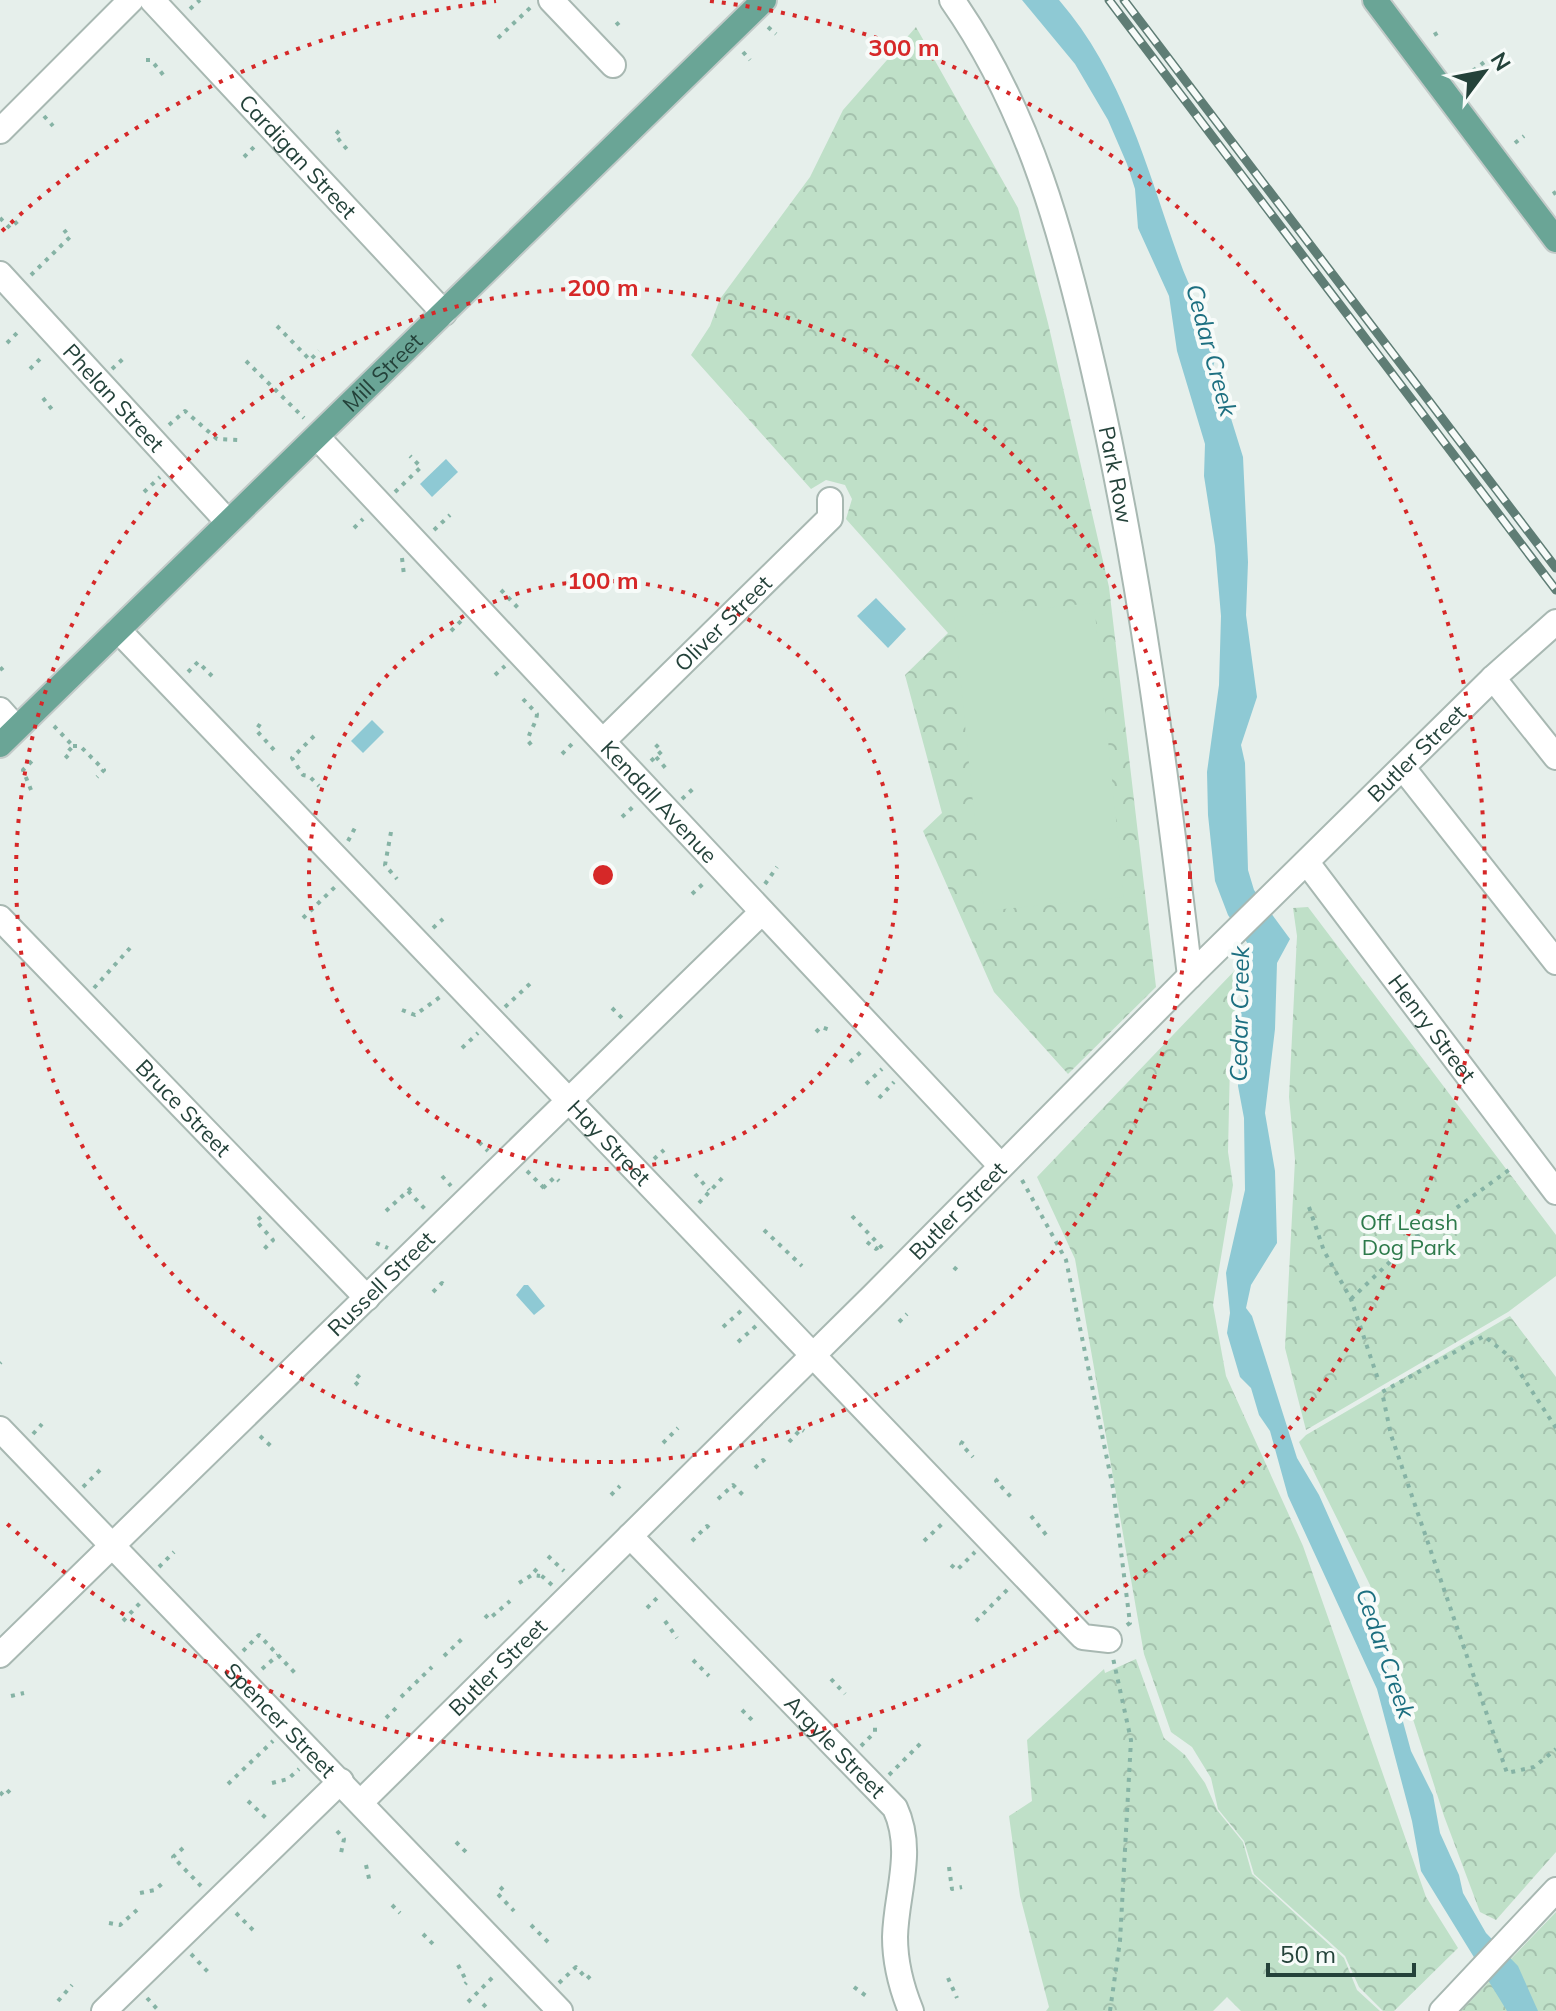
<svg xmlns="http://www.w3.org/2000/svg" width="1556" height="2011" font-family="Mulish,sans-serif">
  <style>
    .forest { fill: url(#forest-crowns) }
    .pitch { fill: #bfe0c8 }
    .water { fill: #8ec9d4 }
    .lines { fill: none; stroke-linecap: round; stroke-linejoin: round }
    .minor-casing { stroke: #a8b8b2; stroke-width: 28 }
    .major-casing { stroke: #c2cac8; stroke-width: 28 }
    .path { stroke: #86b3a5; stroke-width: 4; stroke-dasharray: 4 6; stroke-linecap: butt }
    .minor { stroke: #fff; stroke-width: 24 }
    .major { stroke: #6aa596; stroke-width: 24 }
    .rail-casing { stroke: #5f7d75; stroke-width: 9 }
    .rail { stroke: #f7fbf9; stroke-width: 6; stroke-dasharray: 18; stroke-linecap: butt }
    .ring { fill: none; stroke: #d62828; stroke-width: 4; stroke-dasharray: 4 8 }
    .labels { text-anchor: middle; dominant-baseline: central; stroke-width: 8; stroke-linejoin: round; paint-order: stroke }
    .street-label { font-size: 22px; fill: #24423a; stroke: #f7fbf9 }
    .park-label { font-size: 22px; fill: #2d7a4b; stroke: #f7fbf9 }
    .water-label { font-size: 24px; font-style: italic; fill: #1c6f80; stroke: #f7fbf9 }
    .centre { fill: #d62828; stroke: #f7fbf9; stroke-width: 4 }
    .ring-label { font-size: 24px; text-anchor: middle; font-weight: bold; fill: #d62828; stroke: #f7fbf9; stroke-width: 8; stroke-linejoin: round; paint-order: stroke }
  </style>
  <defs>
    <pattern id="forest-crowns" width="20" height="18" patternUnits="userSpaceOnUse" patternTransform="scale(2)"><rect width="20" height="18" fill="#bfe0c8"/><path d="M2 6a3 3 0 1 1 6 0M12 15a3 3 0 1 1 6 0" fill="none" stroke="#a4c1ad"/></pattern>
  </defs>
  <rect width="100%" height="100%" fill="#e6efeb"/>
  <!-- forest -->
  <g class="forest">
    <polygon points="916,27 1018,208 1048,323 1109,587 1156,987 1068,1074 994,992 923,831 942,813 905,675 948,633 846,519 852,499 845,485 826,480 811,489 691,355 710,326 720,299 810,177 843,110"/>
    <polygon points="1308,907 1556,1235 1556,1276 1508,1312 1306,1430 1285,1348 1295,1160 1289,1097 1297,936 1293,908"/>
    <polygon points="1240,965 1230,1062 1228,1152 1233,1185 1213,1305 1226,1376 1303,1546 1426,1897 1458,1948 1394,2011 1383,2011 1359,1987 1345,1956 1254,1874 1244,1841 1218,1809 1211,1778 1192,1747 1171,1732 1144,1654 1075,1259 1037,1177"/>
    <polygon points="1510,1316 1556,1377 1556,1852 1496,1920 1480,1912 1444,1816 1370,1585 1299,1442 1306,1435"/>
    <polygon points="1136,1659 1164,1738 1185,1755 1205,1783 1217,1810 1243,1842 1252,1874 1344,1958 1357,1990 1380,2011 1241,2011 1227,1997 1213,2011 1046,2011 1049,2007 1020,1896 1009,1816 1032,1801 1027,1740 1104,1669 1105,1673"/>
    <polygon points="1556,1912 1556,2011 1461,2011"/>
  </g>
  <!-- pitch -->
  <polygon class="pitch" points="1094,603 1124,897 984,911 954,617"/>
  <!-- water -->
  <g class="water">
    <path d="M1022,0H1059C1123,74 1147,168 1179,259C1189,289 1208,319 1215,350C1217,357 1213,366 1211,373L1220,383L1243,457L1248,562L1246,615L1257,697L1241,745L1245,763L1248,870L1254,890L1290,939L1277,963L1275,1029L1265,1113L1275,1171L1277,1243L1251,1285L1246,1308L1252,1316L1297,1458L1319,1495L1376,1623L1411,1751L1433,1795L1440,1833L1459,1875L1463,1893L1486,1933L1518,1966L1538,2011H1507L1421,1871L1412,1821L1377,1689L1288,1496L1270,1431L1259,1415L1251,1388L1240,1377L1227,1333L1230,1313L1226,1273L1245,1190L1244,1118L1238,1086L1243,970L1248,944L1228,915L1215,881L1208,815L1207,772L1219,685L1221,616L1215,546L1204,476L1205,444L1177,351L1169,296L1138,228L1135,189L1127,164L1108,120L1075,64Z"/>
    <polygon points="446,459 458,472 432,497 420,484"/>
    <polygon points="876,598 906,629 888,648 857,616"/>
    <polygon points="372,720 384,732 363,753 351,741"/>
    <polygon points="524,1285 528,1285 545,1306 534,1315 516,1295"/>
  </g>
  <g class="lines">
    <!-- minor casing -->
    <g class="minor-casing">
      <g id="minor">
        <path id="s1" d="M152,0L444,313"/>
        <polyline points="551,0 613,65"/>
        <path id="s2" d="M952,0C1030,111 1064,240 1094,371C1140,570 1166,774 1190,976"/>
        <polyline points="0,131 131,0"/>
        <path id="s3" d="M0,274L227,521"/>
        <path id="s4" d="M317,437L1001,1166"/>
        <path id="s5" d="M118,630L1079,1633L1083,1637L1109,1640"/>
        <polyline points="1493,678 1556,757"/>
        <polyline points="0,710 16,728"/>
        <path id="s6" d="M603,741L830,518V500"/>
        <polyline points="1403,768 1556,962"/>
        <path id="s7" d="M1308,864L1556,1192"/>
        <path id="s8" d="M0,918L367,1298"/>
        <path id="s9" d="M0,1429L560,2011"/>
        <path id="s10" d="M630,1536L895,1808C915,1851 896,1893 895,1937C895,1961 902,1989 911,2011"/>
        <path id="s11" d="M0,1655L762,912"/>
        <path id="s12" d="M361,1802L874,1295L1190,976L1493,678L1556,622"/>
        <polyline points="104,2011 341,1781"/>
        <polyline points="1442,2011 1556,1890"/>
      </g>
    </g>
    <!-- major casing -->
    <g class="major-casing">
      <g id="major">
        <polyline points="1375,0 1556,240"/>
        <path id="s13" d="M0,745L764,0"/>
      </g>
    </g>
    <!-- path -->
    <g class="path">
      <polyline points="190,9 200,0"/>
      <polyline points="616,25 622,20"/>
      <polyline points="768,27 776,34"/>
      <polyline points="1434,35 1439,32"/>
      <polyline points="498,38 531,7"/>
      <polyline points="743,52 750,60"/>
      <polyline points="146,60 151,60 165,77"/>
      <polyline points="1465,77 1487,60"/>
      <polyline points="44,116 53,126"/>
      <polyline points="339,131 335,135 350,153"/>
      <polyline points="1515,143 1524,136"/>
      <polyline points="244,157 257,144"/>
      <polyline points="1553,194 1556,192"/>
      <polyline points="0,218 10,228 18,221"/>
      <polyline points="31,275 70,237 64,230"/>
      <polyline points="277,326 310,360 319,351"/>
      <polyline points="7,343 19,331"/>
      <polyline points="246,361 304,418"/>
      <polyline points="30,369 43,356"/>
      <polyline points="112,369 125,357"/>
      <polyline points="43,398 54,412"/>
      <polyline points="169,425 185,411 217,439 238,440"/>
      <polyline points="144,492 160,477"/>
      <polyline points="395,492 421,467 410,456"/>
      <polyline points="354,528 363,519"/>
      <polyline points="434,530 450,515"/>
      <polyline points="402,558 404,575"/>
      <polyline points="501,590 520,610"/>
      <polyline points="451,631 461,621"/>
      <polyline points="0,670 6,665"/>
      <polyline points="188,672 198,662 212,676"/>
      <polyline points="495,675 505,666"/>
      <path d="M523,699L537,714C536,725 529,730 528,741L534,748"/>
      <polyline points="260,724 256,730 275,751"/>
      <polyline points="54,726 73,746 65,755 69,759"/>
      <polyline points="314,736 292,758 303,775 309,776 319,786"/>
      <polyline points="73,746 80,746 104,770 97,777"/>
      <polyline points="562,754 574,742"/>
      <polyline points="656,757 669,772"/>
      <polyline points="651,761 662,751 654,743"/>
      <polyline points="31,790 23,770 33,760"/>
      <polyline points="682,799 695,787"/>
      <polyline points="622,817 635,805"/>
      <polyline points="391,832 385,865 397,879"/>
      <polyline points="348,841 356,826"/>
      <polyline points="765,884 777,867"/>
      <polyline points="692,894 705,882"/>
      <polyline points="303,918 337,885"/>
      <polyline points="433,928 443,919"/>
      <polyline points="94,988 130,948"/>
      <polyline points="505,1007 533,981"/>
      <polyline points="612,1008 625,1021"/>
      <polyline points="402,1010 415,1015 440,997"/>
      <polyline points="816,1032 821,1027 833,1031"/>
      <polyline points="462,1048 478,1033"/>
      <polyline points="850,1062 863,1050"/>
      <polyline points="866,1084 882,1069"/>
      <polyline points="879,1098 894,1082"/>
      <polyline points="479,1142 488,1151"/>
      <polyline points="654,1159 664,1150"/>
      <polyline points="527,1171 548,1192"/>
      <polyline points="695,1174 709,1190"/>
      <polyline points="442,1176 451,1186"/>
      <polyline points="1022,1180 1066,1260 1113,1488 1130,1623 1123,1628"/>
      <polyline points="543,1188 555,1177 559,1181"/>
      <polyline points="408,1191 425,1209"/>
      <polyline points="699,1203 724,1176"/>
      <polyline points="1309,1207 1324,1251 1351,1299 1379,1382"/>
      <polyline points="386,1211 412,1187"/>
      <polyline points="852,1216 886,1252"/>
      <polyline points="261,1217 256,1221 273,1240 263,1250"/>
      <polyline points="764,1230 802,1266"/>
      <polyline points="867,1242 876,1249 880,1246"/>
      <polyline points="376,1243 388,1248"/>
      <polyline points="954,1270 960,1263"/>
      <polyline points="433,1292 442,1283 447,1288"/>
      <polyline points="1351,1299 1415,1238 1513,1167"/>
      <polyline points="899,1322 907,1314"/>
      <polyline points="723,1327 742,1310"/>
      <polyline points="738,1342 757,1325"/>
      <polyline points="0,1363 1,1362"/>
      <polyline points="358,1385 354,1381 363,1371"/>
      <polyline points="1556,1428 1509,1356 1484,1336 1382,1392 1391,1435 1507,1773 1534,1767 1556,1749"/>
      <polyline points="33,1434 42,1424"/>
      <polyline points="260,1436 273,1448"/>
      <polyline points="963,1441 961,1444 973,1457"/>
      <polyline points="789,1442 801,1429 804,1431"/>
      <polyline points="663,1443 678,1428"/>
      <polyline points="755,1468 763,1460 767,1465"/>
      <polyline points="998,1479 996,1481 1011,1497"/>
      <polyline points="83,1487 101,1469"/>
      <polyline points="611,1495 620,1486"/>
      <polyline points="718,1499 733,1485 744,1496"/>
      <polyline points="1031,1516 1047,1536"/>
      <polyline points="692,1541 707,1526 711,1530"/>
      <polyline points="924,1541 945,1521"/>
      <polyline points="548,1556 564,1571"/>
      <polyline points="951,1565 957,1570 975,1552"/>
      <polyline points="159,1567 174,1552"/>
      <polyline points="534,1569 552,1585"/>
      <polyline points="519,1583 532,1575 540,1576"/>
      <polyline points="647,1608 660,1595"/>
      <polyline points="485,1615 489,1619 510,1601"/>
      <polyline points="123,1621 141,1602"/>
      <polyline points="665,1621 677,1638"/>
      <polyline points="976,1621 1008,1589"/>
      <polyline points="243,1651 259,1635 296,1674"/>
      <polyline points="444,1656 465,1636"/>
      <polyline points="693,1660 709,1676"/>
      <polyline points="262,1669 278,1655"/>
      <polyline points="831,1679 845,1694"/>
      <polyline points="11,1696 24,1693"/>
      <polyline points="401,1697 432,1667"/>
      <polyline points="742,1710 754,1722"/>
      <polyline points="386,1718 398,1706"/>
      <polyline points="861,1746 875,1732 875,1723"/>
      <polyline points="889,1775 924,1740"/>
      <polyline points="272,1783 288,1779 299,1769"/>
      <polyline points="228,1784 273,1741"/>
      <polyline points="0,1795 6,1789 10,1793"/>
      <polyline points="248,1801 269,1821"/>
      <polyline points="337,1831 344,1839 341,1853"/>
      <polyline points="456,1842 470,1856"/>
      <polyline points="183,1848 173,1857 201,1886"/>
      <polyline points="366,1865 370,1883"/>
      <polyline points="949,1867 952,1889 962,1887"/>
      <polyline points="503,1887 497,1893 514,1911"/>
      <polyline points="140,1893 155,1890 165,1881"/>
      <polyline points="392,1905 400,1913"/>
      <polyline points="236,1913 257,1934"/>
      <polyline points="109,1923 120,1925 137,1910"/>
      <polyline points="531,1925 549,1943 552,1940"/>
      <polyline points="423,1934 435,1946"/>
      <polyline points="191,1954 209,1973"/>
      <polyline points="458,1965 467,1982 465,1984"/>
      <polyline points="948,1978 957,1998"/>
      <polyline points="559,1983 576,1967 587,1979 592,1974"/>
      <polyline points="854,1987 869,1998"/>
      <polyline points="147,1998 159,2011"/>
      <polyline points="58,2001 72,1985"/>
      <polyline points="468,2002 495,1975"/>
      <polyline points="483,2004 490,2011"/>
      <polyline points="1110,2011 1120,1941 1131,1740 1113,1658"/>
    </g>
    <!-- minor -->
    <use href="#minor" class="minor"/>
    <!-- major -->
    <use href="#major" class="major"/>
    <!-- rail casing -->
    <g class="rail-casing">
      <g id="rail">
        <polyline points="1109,0 1556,590"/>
        <polyline points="1124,0 1556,568"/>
      </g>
    </g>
    <!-- rail -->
    <use href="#rail" class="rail"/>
  </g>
  <!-- distance rings -->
  <g class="ring">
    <circle cx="603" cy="875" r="294"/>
    <circle cx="603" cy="875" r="587"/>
    <path d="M2 231A881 881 0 0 1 496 1M710 1A881 881 0 1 1 2 1519"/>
  </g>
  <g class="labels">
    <!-- street labels -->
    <g class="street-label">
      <text stroke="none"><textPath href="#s1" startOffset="214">Cardigan Street</textPath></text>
      <text stroke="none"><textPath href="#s13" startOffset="534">Mill Street</textPath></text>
      <text stroke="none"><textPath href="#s3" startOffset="168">Phelan Street</textPath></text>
      <text stroke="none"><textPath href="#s2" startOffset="506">Park Row</textPath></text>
      <text stroke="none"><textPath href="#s6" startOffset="168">Oliver Street</textPath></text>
      <text stroke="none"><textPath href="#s12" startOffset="1488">Butler Street</textPath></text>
      <text stroke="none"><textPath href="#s4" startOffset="500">Kendall Avenue</textPath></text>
      <text stroke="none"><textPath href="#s7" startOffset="206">Henry Street</textPath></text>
      <text stroke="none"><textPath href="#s8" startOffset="264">Bruce Street</textPath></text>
      <text stroke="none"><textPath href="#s5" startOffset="710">Hay Street</textPath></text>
      <text stroke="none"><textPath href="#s12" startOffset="840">Butler Street</textPath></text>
      <text stroke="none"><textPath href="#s11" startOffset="532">Russell Street</textPath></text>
      <text stroke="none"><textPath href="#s12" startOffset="192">Butler Street</textPath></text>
      <text stroke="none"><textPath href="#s9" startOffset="404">Spencer Street</textPath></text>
      <text stroke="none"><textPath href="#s10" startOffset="294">Argyle Street</textPath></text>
    </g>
    <!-- park labels -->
    <g class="park-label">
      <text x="1409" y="1222">Off Leash<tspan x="1409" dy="25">Dog Park</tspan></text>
    </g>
    <!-- water labels -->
    <g class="water-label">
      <text transform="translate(1212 350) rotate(75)">Cedar Creek</text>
      <text transform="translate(1239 1014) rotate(-89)">Cedar Creek</text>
      <text transform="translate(1386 1653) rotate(71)">Cedar Creek</text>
    </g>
  </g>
  <circle cx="603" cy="875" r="12" class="centre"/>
  <g class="ring-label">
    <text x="904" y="56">300 m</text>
    <text x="603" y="296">200 m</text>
    <text x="603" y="589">100 m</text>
  </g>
  <!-- north arrow -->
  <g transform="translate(1484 72) rotate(58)" stroke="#f7fbf9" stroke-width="6" paint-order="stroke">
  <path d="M0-6L14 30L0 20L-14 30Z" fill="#24423a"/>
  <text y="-12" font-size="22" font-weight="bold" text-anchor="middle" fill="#24423a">N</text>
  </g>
  <!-- scale -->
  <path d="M1268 1963v12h146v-12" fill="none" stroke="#24423a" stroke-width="4"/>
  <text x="1280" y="1963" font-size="24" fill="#24423a" stroke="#f7fbf9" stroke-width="6" paint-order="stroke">50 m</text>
</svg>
